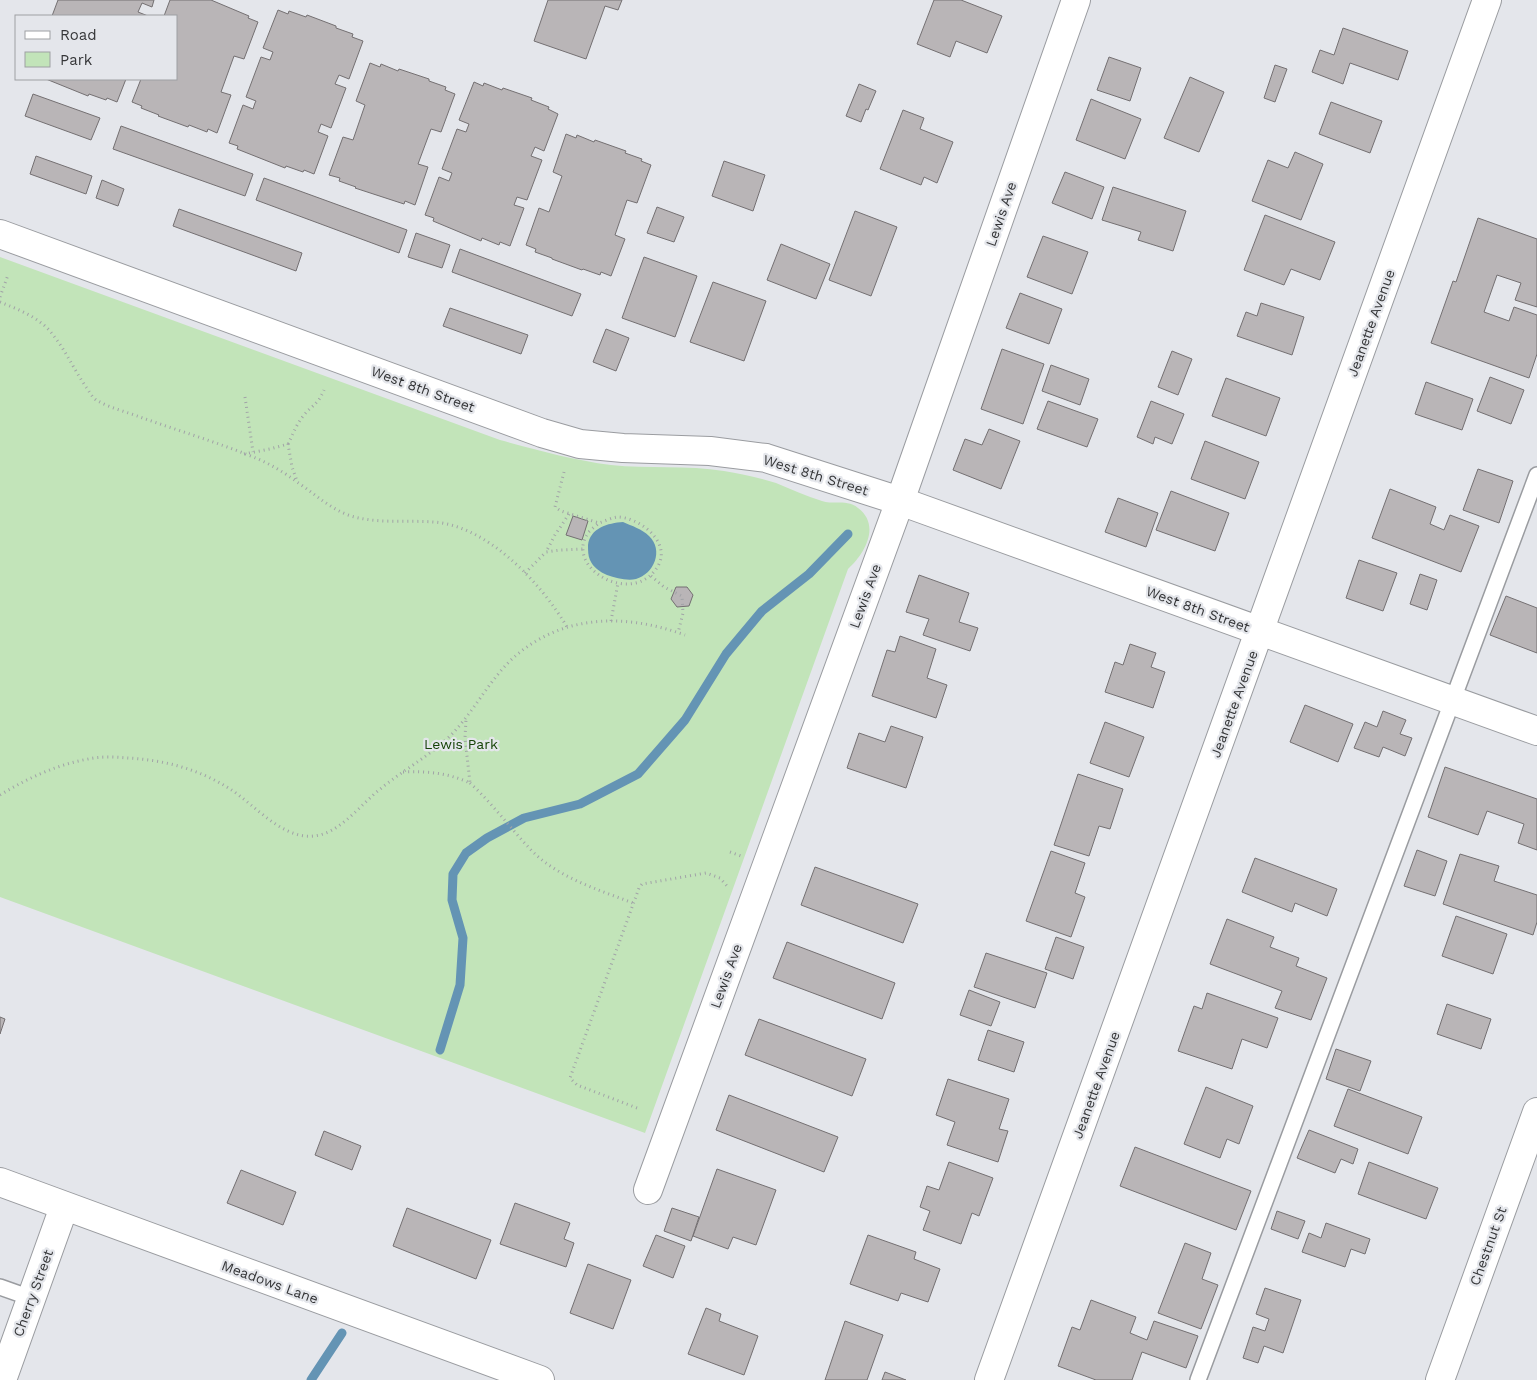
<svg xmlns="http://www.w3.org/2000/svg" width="1537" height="1380" font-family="'Work Sans',sans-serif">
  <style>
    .green { fill: #c2e4b9 }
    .water { fill: #6494b4 }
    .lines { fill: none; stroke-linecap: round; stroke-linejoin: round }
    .stream { stroke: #6494b4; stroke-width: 9 }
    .building { fill: #b9b5b7; stroke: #747072 }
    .service-casing { stroke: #9a9ca0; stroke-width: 18 }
    .minor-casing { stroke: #9a9ca0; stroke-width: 30 }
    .path { stroke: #a1a3a7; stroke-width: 3; stroke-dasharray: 1 4; stroke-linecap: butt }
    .service { stroke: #fff; stroke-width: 15 }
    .minor { stroke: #fff; stroke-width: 28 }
    .labels { text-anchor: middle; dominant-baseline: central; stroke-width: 4.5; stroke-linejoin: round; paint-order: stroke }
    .street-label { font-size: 14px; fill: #353638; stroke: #e4e6eb }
    .park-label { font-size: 14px; fill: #164307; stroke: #e4e6eb }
  </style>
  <rect width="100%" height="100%" fill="#e4e6eb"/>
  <!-- green -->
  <path class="green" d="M0,257L500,440C537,450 573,460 611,465C648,469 687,465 724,471C741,474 760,478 776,483C791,489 806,496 822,501C834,505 847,499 858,508C881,525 865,554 848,569L645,1133L0,897Z"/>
  <!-- water -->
  <path class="water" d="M623,522C632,526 642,529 649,536C664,550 654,574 636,579C627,581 616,578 607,575C600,572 593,567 590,560C588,556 588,550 588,545C590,528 608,523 623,522Z"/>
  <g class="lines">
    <!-- stream -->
    <g class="stream">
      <polyline points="440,1050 460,985 463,938 452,900 453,874 466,853 487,838 524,818 580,804 638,774 685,720 726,654 762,611 809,574 848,534"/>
      <polyline points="311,1380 342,1333"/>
    </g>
  </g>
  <!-- building -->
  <g class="building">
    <polygon points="58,0 154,0 152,7 142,3 138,12 148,16 52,16"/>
    <polygon points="170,0 211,0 249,16 248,18 258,22 244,59 234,56 221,92 231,95 217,133 208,129 207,132 189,125 188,127 158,116 159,115 141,108 142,106 132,102 141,79 176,79 176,16 164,16"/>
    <polygon points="548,0 622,0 618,10 605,6 586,59 534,41"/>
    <polygon points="934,0 961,0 1002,16 987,53 956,41 950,57 917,44"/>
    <polygon points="278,10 288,14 289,11 306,17 307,15 336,26 336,28 353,34 352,37 363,41 349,79 339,75 335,84 346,88 331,128 321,124 318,132 328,136 314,174 304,170 303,172 286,166 285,168 237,149 238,146 229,143 243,105 253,109 255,103 256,101 246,97 261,57 270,60 273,52 263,48"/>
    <polygon points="1343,28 1408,51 1398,80 1350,63 1343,84 1312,72 1320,50 1334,55"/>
    <polygon points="1109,57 1141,68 1130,101 1097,90"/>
    <polygon points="370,63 380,67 381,64 398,71 399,69 429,79 429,81 446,87 445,90 455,94 441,132 431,129 418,164 428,167 415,205 405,201 404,204 355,188 356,187 339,181 340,178 329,175 343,137 353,140 365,105 356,101"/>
    <polygon points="1275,65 1287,69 1275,102 1264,98"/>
    <polygon points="1190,77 1224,92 1199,152 1164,138"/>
    <polygon points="46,79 126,79 117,102 107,98 106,100 89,94 88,96"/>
    <polygon points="474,82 483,86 484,83 502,90 503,88 532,98 531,100 549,107 548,109 558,114 544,151 535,147 531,156 542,160 527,200 517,197 514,205 524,208 510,246 500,242 499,245 482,238 481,241 433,221 434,218 425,215 439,177 449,181 452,173 442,169 457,129 466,132 469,124 459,120"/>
    <polygon points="859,84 876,91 868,110 866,109 861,122 846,116"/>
    <polygon points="33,94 100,118 91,140 25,116"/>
    <polygon points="1091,99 1141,119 1125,159 1076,140"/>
    <polygon points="1331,102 1382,121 1370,153 1319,134"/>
    <polygon points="903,110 924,118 920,129 953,142 937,183 924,177 921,185 880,169"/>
    <polygon points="121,126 253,174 245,196 113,149"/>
    <polygon points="566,134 576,138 577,135 594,142 595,140 626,151 625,153 642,159 641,161 651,165 637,203 627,200 615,235 625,239 611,276 601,272 600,275 583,269 582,270 552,259 552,258 535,252 536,249 526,245 539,208 549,212 562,176 553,172"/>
    <polygon points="1295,152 1323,164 1301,220 1252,201 1268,160 1288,168"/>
    <polygon points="36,156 92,176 86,194 30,174"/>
    <polygon points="724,161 765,175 753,211 712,196"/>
    <polygon points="1065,172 1104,187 1092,219 1052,203"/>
    <polygon points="264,178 407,230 399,253 256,200"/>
    <polygon points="102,180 124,189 118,206 96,198"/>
    <polygon points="1113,187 1186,211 1173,251 1138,240 1141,232 1102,220"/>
    <polygon points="657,207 684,217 674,242 647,233"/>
    <polygon points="179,209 302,253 296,271 173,226"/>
    <polygon points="855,211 897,227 871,296 829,280"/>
    <polygon points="1265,215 1335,242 1320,280 1291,269 1284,285 1244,270"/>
    <polygon points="1478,218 1537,239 1537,307 1515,300 1521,283 1497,275 1484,312 1509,321 1514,307 1537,315 1537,354 1529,378 1431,343 1453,281 1456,282"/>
    <polygon points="416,233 450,245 442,268 408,257"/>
    <polygon points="1043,236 1088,252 1072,294 1027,277"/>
    <polygon points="781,244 830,264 816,299 767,280"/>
    <polygon points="460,249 581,294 572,316 452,272"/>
    <polygon points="644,257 697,276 675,337 622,318"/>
    <polygon points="713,282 766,301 744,361 690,342"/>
    <polygon points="1020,293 1062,309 1049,344 1006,328"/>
    <polygon points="1261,303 1304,317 1292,355 1237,336 1246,312 1257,316"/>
    <polygon points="450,308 528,335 521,354 443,326"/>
    <polygon points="606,329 629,338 616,371 593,362"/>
    <polygon points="1002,349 1044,364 1023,424 981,409"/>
    <polygon points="1172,351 1192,359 1178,395 1158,387"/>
    <polygon points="1051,365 1089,379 1080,405 1042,391"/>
    <polygon points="1490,377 1524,390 1511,424 1477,411"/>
    <polygon points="1226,378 1280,398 1266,436 1212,416"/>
    <polygon points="1426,382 1473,399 1462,430 1415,414"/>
    <polygon points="1048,401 1098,419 1087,447 1037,429"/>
    <polygon points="1151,401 1184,414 1172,444 1155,437 1153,444 1137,437"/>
    <polygon points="989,429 1020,441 1001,489 953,470 965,439 982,445"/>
    <polygon points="1205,441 1259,462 1245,499 1191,479"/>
    <polygon points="1478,469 1513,481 1499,523 1463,510"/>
    <polygon points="1390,489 1436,507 1430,524 1444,530 1450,515 1479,526 1461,572 1372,538"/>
    <polygon points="1171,491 1229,513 1215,551 1156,530"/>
    <polygon points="1118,498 1158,513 1146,547 1105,532"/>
    <polygon points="573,516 588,521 582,540 566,535"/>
    <polygon points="1359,560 1397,573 1383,611 1346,598"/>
    <polygon points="1420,574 1437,580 1427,610 1410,604"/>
    <polygon points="919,575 969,593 959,622 978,628 970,651 923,635 929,619 906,612"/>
    <polygon points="676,587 687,587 693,595 689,606 677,607 671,599"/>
    <polygon points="1506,596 1537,608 1537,653 1490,635"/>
    <polygon points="900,636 936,649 927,678 947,685 936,718 872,696 887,650 895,652"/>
    <polygon points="1130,644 1156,653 1151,667 1165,672 1153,708 1105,692 1115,662 1123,665"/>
    <polygon points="1305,705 1353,724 1338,762 1290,742"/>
    <polygon points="1383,711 1406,720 1400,734 1412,738 1405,756 1383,747 1379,757 1354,748 1365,722 1377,727"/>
    <polygon points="1105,722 1144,737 1129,777 1090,763"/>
    <polygon points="891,726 923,737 906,788 847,768 859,733 885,742"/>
    <polygon points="1445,767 1537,799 1537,850 1518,843 1524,824 1487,811 1478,835 1428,817"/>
    <polygon points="1078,774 1123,789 1110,829 1099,826 1089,856 1054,845"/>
    <polygon points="1417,850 1447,861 1435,896 1404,886"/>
    <polygon points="1051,851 1085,863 1075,893 1085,897 1071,937 1026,921"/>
    <polygon points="1460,854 1499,866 1494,881 1537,895 1537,922 1533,935 1443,904"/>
    <polygon points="1255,858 1337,889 1327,916 1295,903 1292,912 1242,892"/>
    <polygon points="815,867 918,904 903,943 801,905"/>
    <polygon points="1456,916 1507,934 1493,974 1442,956"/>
    <polygon points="1227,919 1274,937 1270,947 1299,958 1296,966 1327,978 1311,1020 1275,1008 1282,991 1210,964"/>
    <polygon points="1056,937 1084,947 1073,979 1045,969"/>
    <polygon points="787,942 895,983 882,1019 773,978"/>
    <polygon points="986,953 1047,973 1035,1008 974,987"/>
    <polygon points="969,990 1000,1002 991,1026 960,1015"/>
    <polygon points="1207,993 1278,1018 1267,1048 1242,1039 1232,1069 1178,1051 1194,1006 1202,1009"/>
    <polygon points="1447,1004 1491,1019 1481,1049 1437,1034"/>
    <polygon points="0,1017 5,1019 0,1034"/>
    <polygon points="759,1019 866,1059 852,1096 745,1055"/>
    <polygon points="988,1030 1024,1042 1014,1072 978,1060"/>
    <polygon points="1336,1049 1371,1061 1360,1091 1326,1079"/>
    <polygon points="948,1079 1009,1099 999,1129 1008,1131 998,1162 947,1145 955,1122 936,1115"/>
    <polygon points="1206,1087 1253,1106 1239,1144 1227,1139 1220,1158 1184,1144"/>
    <polygon points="1348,1089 1422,1117 1408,1154 1334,1126"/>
    <polygon points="729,1095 838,1137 824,1172 716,1130"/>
    <polygon points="1309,1130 1358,1149 1353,1164 1341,1159 1335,1173 1297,1158"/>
    <polygon points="324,1131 361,1146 352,1170 315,1155"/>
    <polygon points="1135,1147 1251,1191 1236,1230 1120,1186"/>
    <polygon points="949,1162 993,1178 979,1216 972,1213 961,1244 923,1230 930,1211 920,1207 927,1186 939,1190"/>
    <polygon points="1369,1162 1438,1188 1426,1219 1358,1194"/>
    <polygon points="717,1169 776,1190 756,1245 733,1237 728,1249 693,1236"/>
    <polygon points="241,1170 296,1192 283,1225 227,1203"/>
    <polygon points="515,1203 570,1223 564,1239 574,1243 566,1267 500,1244"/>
    <polygon points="407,1208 491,1240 476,1279 393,1246"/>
    <polygon points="672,1208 699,1217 691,1241 664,1231"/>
    <polygon points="1277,1211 1305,1221 1298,1239 1271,1229"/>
    <polygon points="1326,1223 1370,1239 1365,1254 1351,1249 1345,1267 1302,1252 1309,1233 1321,1238"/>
    <polygon points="656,1235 685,1246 673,1278 643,1266"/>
    <polygon points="868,1235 916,1252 914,1259 940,1269 928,1302 901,1293 898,1301 850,1284"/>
    <polygon points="1185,1243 1211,1253 1202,1279 1218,1285 1201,1329 1158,1313"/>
    <polygon points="588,1264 631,1280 613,1329 570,1313"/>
    <polygon points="1265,1288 1301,1300 1283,1353 1264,1346 1258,1363 1243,1358 1253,1327 1265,1331 1269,1319 1256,1314"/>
    <polygon points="1091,1300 1136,1317 1130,1333 1147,1340 1154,1321 1198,1336 1186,1368 1142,1352 1132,1380 1096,1380 1058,1366 1072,1327 1080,1330"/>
    <polygon points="706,1308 721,1314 719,1321 758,1336 744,1375 688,1354"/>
    <polygon points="845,1321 883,1335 867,1380 825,1380"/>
    <polygon points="885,1372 906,1380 882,1380"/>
  </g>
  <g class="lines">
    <!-- service casing -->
    <g class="service-casing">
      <g id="service">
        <polyline points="0,1287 31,1298"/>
        <polyline points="1198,1380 1537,475"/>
      </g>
    </g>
    <!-- minor casing -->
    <g class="minor-casing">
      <g id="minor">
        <polyline points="0,234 542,433 580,444 623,448 710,451 766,458 900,501 1537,731"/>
        <polyline points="0,1182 540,1380"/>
        <polyline points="648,1190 900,501 1076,0"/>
        <polyline points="2,1380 64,1207"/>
        <polyline points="989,1380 1487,0"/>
        <polyline points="1440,1380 1537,1112"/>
      </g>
    </g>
    <!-- path -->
    <g class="path">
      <polyline points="0,297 8,275"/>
      <path d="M0,302C17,309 36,316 49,330C64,347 73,368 86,387C89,391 93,399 98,401C110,408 127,412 140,417C179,431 220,443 258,459C272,465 285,473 297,482C315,494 330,509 351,516C378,524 407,520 434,522C488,526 541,583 567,627"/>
      <polyline points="245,397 253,452"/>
      <path d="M288,444C293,434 297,423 304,415C313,404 317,406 324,390"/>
      <polyline points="244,454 270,449 288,444 292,467 297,481"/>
      <path d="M564,472L555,507L561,511L599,523C605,521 611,518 617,517C639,517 670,541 659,564C636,609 563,569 588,533C590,530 596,526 599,523"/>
      <polyline points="569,514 555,535 546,552 560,550 583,549"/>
      <polyline points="525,573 546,552"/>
      <polyline points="651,576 664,587 682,596 683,613 678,633"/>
      <polyline points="611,621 618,583"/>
      <path d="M403,772C428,771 448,773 470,783L465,738L466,719"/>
      <path d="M470,783C493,804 511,829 532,851C559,878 599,890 633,903"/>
      <path d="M0,795C28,778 56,765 88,759C101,756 115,757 128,758C164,760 199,769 230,789C257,806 287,846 323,834C343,828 363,803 379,790C403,770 430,756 452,734C474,711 489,681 512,659C561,614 625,613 685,635"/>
      <polyline points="730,852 741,856"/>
      <polyline points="637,1108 577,1085 570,1078 639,888 642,884 706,873 720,878 728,887"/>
    </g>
    <!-- service -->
    <use href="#service" class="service"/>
    <!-- minor -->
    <use href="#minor" class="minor"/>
  </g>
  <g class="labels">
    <!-- street labels -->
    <g class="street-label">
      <text transform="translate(1001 214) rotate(-71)">Lewis Ave</text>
      <text transform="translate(1371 323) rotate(-70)">Jeanette Avenue</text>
      <text transform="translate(423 389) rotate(20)">West 8th Street</text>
      <text transform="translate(816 475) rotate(17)">West 8th Street</text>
      <text transform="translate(865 596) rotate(-70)">Lewis Ave</text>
      <text transform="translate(1198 609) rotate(20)">West 8th Street</text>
      <text transform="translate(1234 704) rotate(-70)">Jeanette Avenue</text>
      <text transform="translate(726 976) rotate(-70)">Lewis Ave</text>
      <text transform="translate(1096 1085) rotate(-70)">Jeanette Avenue</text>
      <text transform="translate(1488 1246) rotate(-70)">Chestnut St</text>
      <text transform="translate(270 1282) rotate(20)">Meadows Lane</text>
      <text transform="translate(33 1293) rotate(-70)">Cherry Street</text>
    </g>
    <!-- park labels -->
    <g class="park-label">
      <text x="461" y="744">Lewis Park</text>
    </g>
  </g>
  <!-- legend -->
  <rect x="15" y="15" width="162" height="65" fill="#e4e6eb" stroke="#9ea0a3"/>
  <rect x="25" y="31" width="25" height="8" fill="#ffffff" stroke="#9ea0a3"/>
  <text x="60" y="40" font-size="15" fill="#353638">Road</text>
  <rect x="25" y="52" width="25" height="15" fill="#c2e4b9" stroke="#9ea0a3"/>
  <text x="60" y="65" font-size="15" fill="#353638">Park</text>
</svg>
